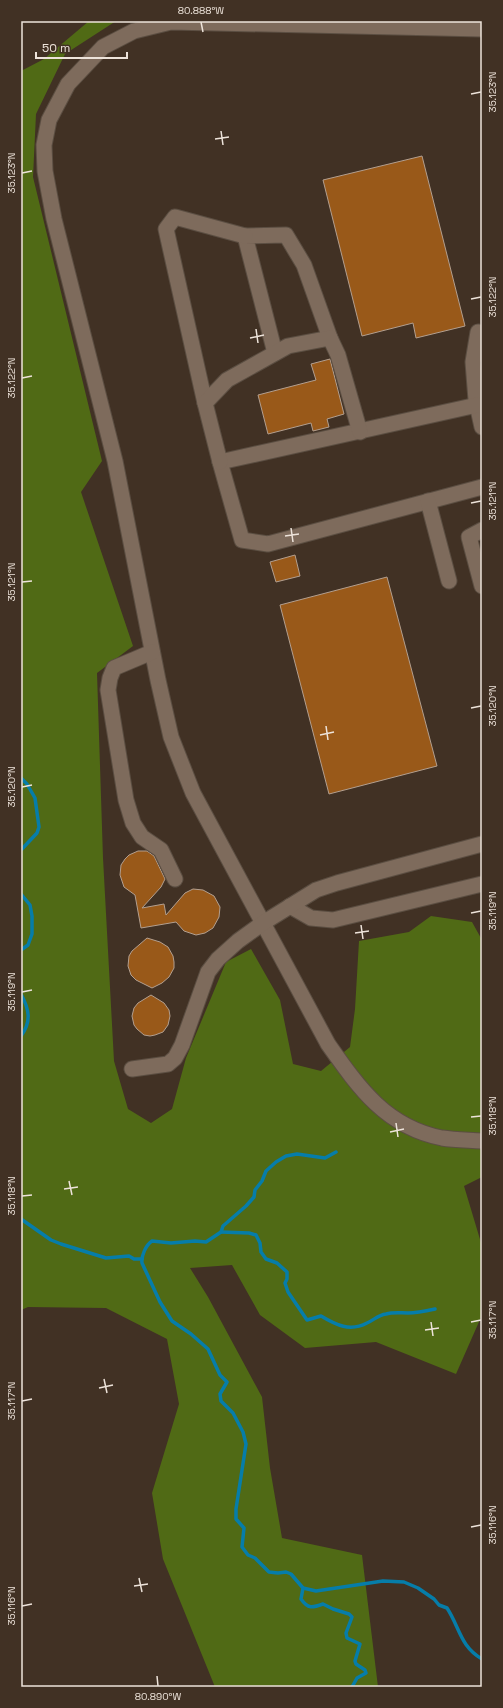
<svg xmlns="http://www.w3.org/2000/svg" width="503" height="1708" font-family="'Space Grotesk',sans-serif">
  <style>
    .forest { fill: #506a15 }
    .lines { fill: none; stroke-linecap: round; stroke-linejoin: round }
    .stream { stroke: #067da9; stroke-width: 3.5 }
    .building { fill: #995919; stroke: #b39f8f }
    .minor-casing { stroke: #5b4e42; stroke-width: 17 }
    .minor { stroke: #7e6b5c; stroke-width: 15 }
    .ticks { fill: none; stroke: #ede3da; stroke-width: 1.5 }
    .neatline { fill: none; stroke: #ede3da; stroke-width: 1.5 }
    .ticks-label { font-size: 10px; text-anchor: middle; fill: #ede3da }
  </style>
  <rect width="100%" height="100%" fill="#413124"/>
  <!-- forest -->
  <polygon class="forest" points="89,21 116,21 65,54 36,114 33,177 102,461 81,492 133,646 97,673 103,858 114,1061 128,1109 151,1123 172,1109 186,1058 226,962 251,949 280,1000 293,1064 321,1071 350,1047 355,1009 359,941 409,932 431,916 472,922 482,940 482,1177 464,1186 482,1246 482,1315 456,1374 376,1342 305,1348 260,1315 232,1265 190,1268 208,1297 262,1397 270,1468 282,1538 362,1555 378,1687 215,1687 163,1559 152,1493 179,1404 167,1339 106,1308 28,1307 21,1310 21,71 44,59"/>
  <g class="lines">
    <!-- stream -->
    <g class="stream">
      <polyline points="21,778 27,784 35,798 39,827 37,833 21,850"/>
      <polyline points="21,894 30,905 32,916 32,934 28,945 21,950"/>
      <path d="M21,994C29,1009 32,1021 21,1036"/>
      <path d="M336,1152L325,1158L297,1154L286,1156L276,1162L266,1171L262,1181L255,1190L254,1197L246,1206L223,1226L221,1232L206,1242L195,1241L171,1243L152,1241C146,1245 141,1256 142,1263L160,1302L172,1321L191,1334L208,1349L220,1375L227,1382L220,1394L221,1401L233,1413L243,1432L246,1444L236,1509V1519L244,1528L242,1547L248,1555L255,1558L269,1572L278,1573L286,1572L291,1574L303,1588L316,1591L383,1581L404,1582L418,1588L434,1599L439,1605L447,1608C460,1628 460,1646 482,1659"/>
      <polyline points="21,1219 51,1240 61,1244 106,1258 129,1256 134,1259 142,1259"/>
      <path d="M221,1232L249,1233L256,1235L260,1243L261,1252L266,1259L277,1263L287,1272V1279L285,1283L288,1292L307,1320L321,1316C336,1325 350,1332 367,1323C374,1320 378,1315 386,1314C393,1312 400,1313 408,1313C417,1313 426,1311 435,1309"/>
      <path d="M303,1588L301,1599C308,1609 312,1608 323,1604L333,1609L349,1614L352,1617L346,1633L347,1638L360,1644L355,1661L356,1664L365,1670L366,1673L357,1678L352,1687"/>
    </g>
  </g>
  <!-- building -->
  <g class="building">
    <polygon points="422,156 465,326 416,338 413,323 362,336 323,180"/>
    <polygon points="330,359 344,414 327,419 329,427 313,431 311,423 268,434 258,395 316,380 311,364"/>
    <polygon points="295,555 300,576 276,582 270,562"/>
    <polygon points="387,577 437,766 329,794 280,605"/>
    <polygon points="138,851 147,851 154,856 165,879 161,887 142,908 164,904 166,915 185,893 193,889 203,890 214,896 220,907 219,917 213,928 205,933 196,935 184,931 176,922 141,928 135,895 124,887 120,875 121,865 125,859 129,855"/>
    <polygon points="147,938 160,942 168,947 173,956 174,962 174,968 169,977 162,983 152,988 136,980 131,975 128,966 129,956 132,951"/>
    <polygon points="151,995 164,1003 169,1010 170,1016 168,1025 163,1032 155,1035 150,1036 144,1035 137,1029 134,1025 132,1016 134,1008 138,1003"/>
  </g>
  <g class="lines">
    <!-- minor casing -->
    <g class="minor-casing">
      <g id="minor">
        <path d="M482,29L171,22L134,31L103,47L68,84L49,120L44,145L45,171L54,219L115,461L158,680L171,737L193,793L328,1044C359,1088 386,1127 442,1138C455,1140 469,1140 482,1141"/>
        <polyline points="478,332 473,362 476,400 482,427"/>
        <polyline points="275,353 245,236 286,235 304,265 330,338"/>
        <polyline points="205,403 166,229 175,217 245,236"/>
        <polyline points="477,405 220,462 242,540 268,544 482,487"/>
        <polyline points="220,462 205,403 227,380 288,346 330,338 338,355 360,432"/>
        <polyline points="428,501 449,581"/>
        <polyline points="482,530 469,537 482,586"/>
        <polyline points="152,652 114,668 110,678 108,690 126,800 133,823 142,837 161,850 175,879"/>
        <polyline points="290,906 311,918 333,920 482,884"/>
        <polyline points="132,1069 168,1064 175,1058 182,1045 208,972 218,959 238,941 263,923 316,890 337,883 482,844"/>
      </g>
    </g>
    <!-- minor -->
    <use href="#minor" class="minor"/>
  </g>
  <!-- ticks -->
  <path class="ticks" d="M201,22L203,32M471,94L481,92M221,131L223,145M215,139L229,137M22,173L32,171M471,299L481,297M256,329L258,343M250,338L264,335M22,378L32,376M471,503L481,501M291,528L293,542M285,536L299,534M22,582L32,581M471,708L481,706M326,726L328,740M320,735L334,732M22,787L32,785M471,913L481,911M361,925L363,939M355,933L369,931M22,992L32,990M471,1117L481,1116M396,1123L398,1137M390,1132L404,1129M69,1181L72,1195M64,1189L78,1187M22,1196L32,1195M431,1322L433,1336M471,1322L481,1320M425,1330L439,1328M104,1379L107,1393M99,1388L113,1385M22,1401L32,1399M471,1527L481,1525M139,1578L142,1592M134,1586L148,1584M22,1606L32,1604M157,1676L158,1686"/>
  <!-- border -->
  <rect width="503" height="1708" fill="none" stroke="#413124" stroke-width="44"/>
  <!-- scale -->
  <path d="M36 52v6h91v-6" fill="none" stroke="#ede3da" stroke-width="2"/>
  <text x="42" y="52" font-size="12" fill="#ede3da" stroke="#413124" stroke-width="3" paint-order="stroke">50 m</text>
  <rect x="22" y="22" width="459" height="1664" class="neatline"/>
  <g class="ticks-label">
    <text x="201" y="14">80.888°W</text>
    <text transform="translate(492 92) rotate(-90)" y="4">35.123°N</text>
    <text transform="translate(11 173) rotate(-90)" y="4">35.123°N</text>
    <text transform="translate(492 297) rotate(-90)" y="4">35.122°N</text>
    <text transform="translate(11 378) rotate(-90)" y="4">35.122°N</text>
    <text transform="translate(492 501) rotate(-90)" y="4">35.121°N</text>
    <text transform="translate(11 582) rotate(-90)" y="4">35.121°N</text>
    <text transform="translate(492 706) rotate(-90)" y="4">35.120°N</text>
    <text transform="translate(11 787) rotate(-90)" y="4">35.120°N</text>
    <text transform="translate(492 911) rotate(-90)" y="4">35.119°N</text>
    <text transform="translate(11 992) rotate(-90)" y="4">35.119°N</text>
    <text transform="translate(492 1116) rotate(-90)" y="4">35.118°N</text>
    <text transform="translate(11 1196) rotate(-90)" y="4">35.118°N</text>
    <text transform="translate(492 1320) rotate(-90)" y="4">35.117°N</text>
    <text transform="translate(11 1401) rotate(-90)" y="4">35.117°N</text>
    <text transform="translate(492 1525) rotate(-90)" y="4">35.116°N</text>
    <text transform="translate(11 1606) rotate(-90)" y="4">35.116°N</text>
    <text x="158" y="1700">80.890°W</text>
  </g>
</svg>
